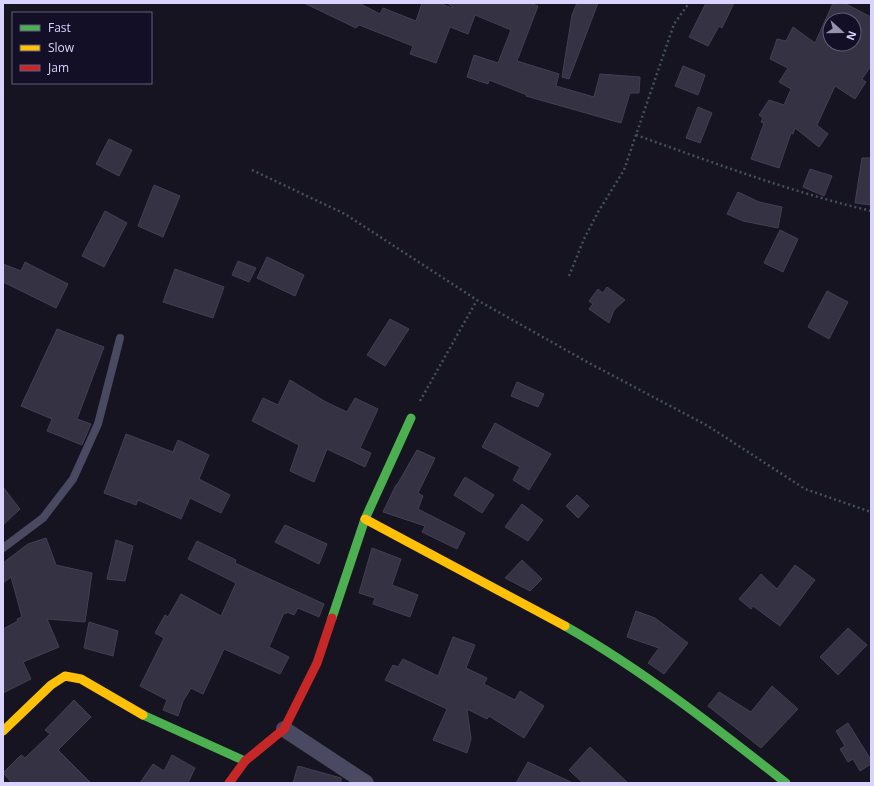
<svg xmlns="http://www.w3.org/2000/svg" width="874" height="786" font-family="'Open Sans',sans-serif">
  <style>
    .building { fill: #343243; stroke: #433f54; fill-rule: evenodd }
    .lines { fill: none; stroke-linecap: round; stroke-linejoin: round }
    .path { stroke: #44505f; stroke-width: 2.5; stroke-dasharray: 2 3; stroke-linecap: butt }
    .lane { stroke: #4a4962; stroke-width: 8 }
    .street { stroke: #4a4962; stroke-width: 16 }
    .fast { stroke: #4caf50; stroke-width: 9 }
    .slow { stroke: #ffc107; stroke-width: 9 }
    .jam { stroke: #c62828; stroke-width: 9 }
  </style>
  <rect width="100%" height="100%" fill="#161421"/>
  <!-- building -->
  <g class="building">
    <polygon points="304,3 359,3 380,14 383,8 416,21 422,3 439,3 452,8 453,7 447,3 530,3 538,6 517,61 559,74 556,86 594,97 600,74 640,77 639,93 630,93 621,123 526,96 527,95 489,80 488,84 467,77 474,55 498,63 511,30 475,15 468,34 450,27 436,63 410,54 413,46 359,25 356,28"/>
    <polygon points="577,3 598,3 569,79 562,77 572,15"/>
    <polygon points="706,3 734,3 722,28 719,26 708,46 689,37"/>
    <path d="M833,3H844L871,17V66L862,79L866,82L855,99L835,86L817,125L828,134L819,147L795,128L793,134L791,133L779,168L751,159L764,123L761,122L763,118L759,115L769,100L784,105L791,89L779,82L788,68L770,59L777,39L786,41L793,27L815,43ZM830,20H854V44H830Z"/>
    <polygon points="683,66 705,75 698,95 675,86"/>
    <polygon points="698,107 712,113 700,143 686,138"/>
    <polygon points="109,139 132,150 119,176 96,164"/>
    <polygon points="862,158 871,158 871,205 855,203"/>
    <polygon points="810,169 832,176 824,196 803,187"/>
    <polygon points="154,185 180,196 163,237 138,226"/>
    <polygon points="738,192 759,202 782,207 778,228 743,221 727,214"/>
    <polygon points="105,211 127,223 104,267 82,256"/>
    <polygon points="780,230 798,239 783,272 764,263"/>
    <polygon points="267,257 304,275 295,296 257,278"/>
    <polygon points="238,261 256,268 249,282 232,275"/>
    <polygon points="25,262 68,284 56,308 3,282 3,264 21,271"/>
    <polygon points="175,269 224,287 213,318 163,302"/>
    <polygon points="607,287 625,300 614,310 609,323 589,309 593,304 589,301 598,289 603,293"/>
    <polygon points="827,291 848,302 829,339 808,327"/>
    <polygon points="390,319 409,329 385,366 367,355"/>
    <polygon points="57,329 104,347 77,419 91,424 82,445 47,431 52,419 21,406"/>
    <polygon points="290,380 326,402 347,412 355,398 378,409 360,448 371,453 365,467 327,449 314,482 290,471 299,445 252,421 263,398 278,405"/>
    <polygon points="517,382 544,394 538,407 511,396"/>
    <polygon points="495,423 551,454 529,490 513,480 520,467 482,447"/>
    <polygon points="126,434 173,452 178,440 209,455 199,479 230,495 221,513 190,498 181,519 138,500 136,505 104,493"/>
    <polygon points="417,450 435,458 418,493 423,496 418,509 465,533 457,549 422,532 425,526 383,512 396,485 397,485"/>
    <polygon points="465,477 494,495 482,513 454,495"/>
    <polygon points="3,487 20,509 3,525"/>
    <polygon points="577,495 589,506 578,518 566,506"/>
    <polygon points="522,504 543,520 528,541 505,527"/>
    <polygon points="285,525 327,544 319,564 275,542"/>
    <polygon points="46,538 56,565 92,573 85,622 47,619 59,647 23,662 31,679 3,693 3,629 18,621 17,619 22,617 11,577 3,583 3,563 28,544"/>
    <polygon points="116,540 133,546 125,581 107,579"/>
    <polygon points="197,541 236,560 235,563 324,604 319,617 298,608 294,615 287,612 286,614 284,613 269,647 289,657 280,674 224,649 203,694 191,688 183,701 178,716 163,710 167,700 140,686 164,638 155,633 165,615 168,617 181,594 221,616 236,583 188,559"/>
    <polygon points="372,548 401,559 392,585 418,595 410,617 373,604 375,598 359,593"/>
    <polygon points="522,560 542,579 530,591 505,578"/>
    <polygon points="795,565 815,580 780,626 753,606 751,609 739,599 761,574 777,589"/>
    <polygon points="636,611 655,618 688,643 664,674 648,663 659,648 627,637"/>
    <polygon points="89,622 118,631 113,656 84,648"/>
    <polygon points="848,628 867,645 838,675 820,657"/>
    <polygon points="453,637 475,645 466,668 487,678 484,684 515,700 520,691 544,706 524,738 489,716 487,719 467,709 471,739 467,753 433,740 447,709 385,680 393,665 398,667 403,659 438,676"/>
    <polygon points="772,686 798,709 761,748 708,706 719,692 751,712"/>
    <polygon points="74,700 91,717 58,750 91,783 12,783 3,773 21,755 25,758 50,734 45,730"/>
    <polygon points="848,723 871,760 871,764 860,771 853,759 848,762 840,749 845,746 836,731"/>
    <polygon points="590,747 628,783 583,783 569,770"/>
    <polygon points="172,755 195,768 188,783 140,783 153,764 164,771"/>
    <polygon points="528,762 573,783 516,783"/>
    <polygon points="298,766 341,778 341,783 293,783"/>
  </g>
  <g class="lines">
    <!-- path -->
    <g class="path">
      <path d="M636,135C714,163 791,192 871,211"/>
      <polyline points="252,170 345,214 477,300 589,363 708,426 805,489 871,512"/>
      <polyline points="569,276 584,239 598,212 624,170 674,24 689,3"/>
      <polyline points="420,401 477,300"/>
    </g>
    <!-- lane -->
    <polyline class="lane" points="3,548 43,518 73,479 98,424 120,338"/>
    <!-- street -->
    <polyline class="street" points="284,729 366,783"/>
    <!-- fast -->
    <g class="fast">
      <polyline points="332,618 365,519 411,418"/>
      <path d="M565,626C644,671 715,727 786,783"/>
      <polyline points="143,715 245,761"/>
    </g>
    <!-- slow -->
    <g class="slow">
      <polyline points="365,519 565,626"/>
      <polyline points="3,731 51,685 65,676 81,679 143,715"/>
    </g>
    <!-- jam -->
    <polyline class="jam" points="229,783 245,761 284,729 317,663 332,618"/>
  </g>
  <!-- border -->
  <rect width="874" height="786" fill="none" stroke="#d9d4ff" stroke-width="8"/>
  <!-- legend -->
  <rect x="12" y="12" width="140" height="72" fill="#130f26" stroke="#625e7d"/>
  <rect x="20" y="25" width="20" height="6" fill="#4caf50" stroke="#625e7d"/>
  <text x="48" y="32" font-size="12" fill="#d9d4ff">Fast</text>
  <rect x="20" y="45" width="20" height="6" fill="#ffc107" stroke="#625e7d"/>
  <text x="48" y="52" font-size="12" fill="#d9d4ff">Slow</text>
  <rect x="20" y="65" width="20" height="6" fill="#c62828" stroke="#625e7d"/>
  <text x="48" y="72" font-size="12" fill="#d9d4ff">Jam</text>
  <!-- north arrow -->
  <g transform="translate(842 32) rotate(111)"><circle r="19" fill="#130f26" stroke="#625e7d"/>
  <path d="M0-3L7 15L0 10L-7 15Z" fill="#9591b1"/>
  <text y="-6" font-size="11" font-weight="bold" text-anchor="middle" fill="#d9d4ff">N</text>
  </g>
</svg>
